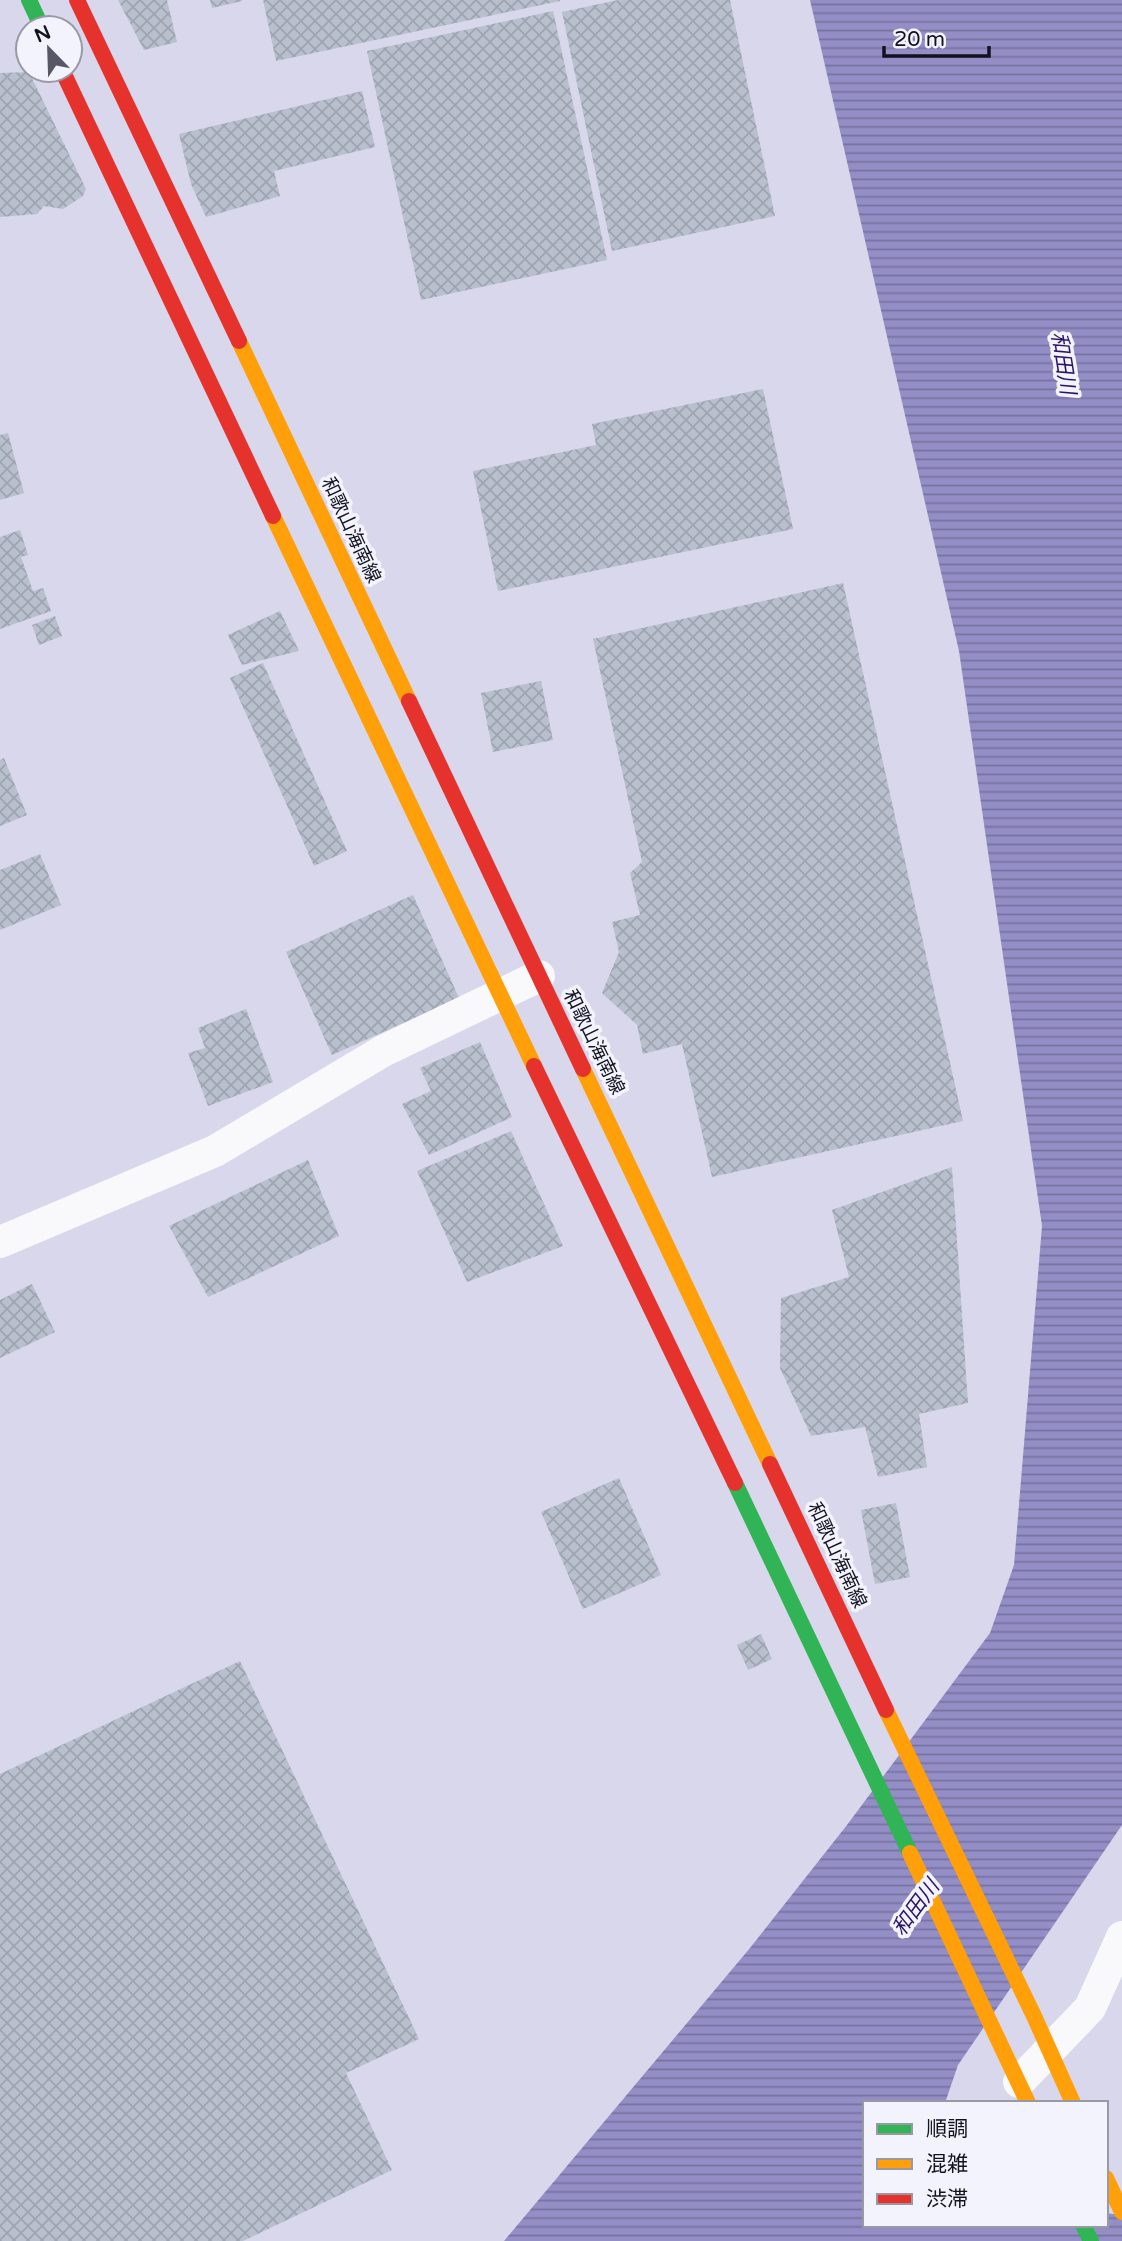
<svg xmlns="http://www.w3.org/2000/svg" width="1122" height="2241" font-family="'Varela Round','Noto Sans JP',sans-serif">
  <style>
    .water { fill: url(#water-rules) }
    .building { fill: url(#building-cross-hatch) }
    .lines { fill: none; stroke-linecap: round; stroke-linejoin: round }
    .street { stroke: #f9f9fc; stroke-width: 32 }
    .fast { stroke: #30b455; stroke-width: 16 }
    .slow { stroke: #ff9f0a; stroke-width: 16 }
    .jam { stroke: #e5322d; stroke-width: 16 }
    .labels { text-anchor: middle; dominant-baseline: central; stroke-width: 7; stroke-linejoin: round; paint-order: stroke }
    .street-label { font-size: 19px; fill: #13121f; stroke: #f3f3fe }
    .water-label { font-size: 21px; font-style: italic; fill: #2b1468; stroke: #f3f3fe }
  </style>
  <defs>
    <pattern id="water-rules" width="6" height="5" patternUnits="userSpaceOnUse" patternTransform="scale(1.75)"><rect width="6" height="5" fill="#938ec5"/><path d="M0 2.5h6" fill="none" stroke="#77739f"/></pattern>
    <pattern id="building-cross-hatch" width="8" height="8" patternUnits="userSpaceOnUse" patternTransform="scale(1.75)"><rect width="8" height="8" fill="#b9c0cd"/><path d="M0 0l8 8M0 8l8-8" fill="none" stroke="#9ea4b0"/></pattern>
  </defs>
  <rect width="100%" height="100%" fill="#d8d7ec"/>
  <!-- water -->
  <polygon class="water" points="810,0 1122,0 1122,1825 958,2065 945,2103 865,2103 865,2225 1004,2225 1013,2228 1013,2225 1106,2225 1106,2213 1122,2215 1122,2241 504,2241 750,1948 847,1825 990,1633 1014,1565 1042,1226 959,651"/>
  <!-- building -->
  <g class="building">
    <polygon points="118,0 167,0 177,42 144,50"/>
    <polygon points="210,0 242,0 242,1 212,8"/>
    <polygon points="263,0 560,0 560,1 276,61"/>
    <polygon points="618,0 730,0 775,216 612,251 562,12"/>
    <polygon points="553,11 607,260 421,300 367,51"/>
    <polygon points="29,72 86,189 83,196 63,209 44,206 37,214 0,217 0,73"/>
    <polygon points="362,91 375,147 274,171 280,196 206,217 191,184 179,134"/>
    <polygon points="763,389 793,529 498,591 473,471 596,445 592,424"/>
    <polygon points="8,433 24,493 0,500 0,435"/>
    <polygon points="20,530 28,555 21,557 33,591 43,588 51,611 0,629 0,537"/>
    <polygon points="843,583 963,1121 712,1177 682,1044 643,1054 637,1025 602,993 619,952 612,922 640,915 630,873 642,862 593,639"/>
    <polygon points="280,611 299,651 242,665 228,635"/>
    <polygon points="55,616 62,636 39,645 32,625"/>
    <polygon points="263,663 347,851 314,866 230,678"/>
    <polygon points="541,681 553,740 493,752 481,693"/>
    <polygon points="4,758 27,815 0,826 0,760"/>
    <polygon points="40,854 61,905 0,930 0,870"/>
    <polygon points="413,895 459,998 332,1055 286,952"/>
    <polygon points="246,1009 273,1082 208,1106 188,1053 205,1048 198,1028"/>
    <polygon points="480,1042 512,1117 429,1155 402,1104 431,1091 420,1068"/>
    <polygon points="511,1131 563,1246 467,1282 417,1171"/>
    <polygon points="308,1160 339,1236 208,1297 169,1226"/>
    <polygon points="952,1167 968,1403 919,1414 927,1467 878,1477 865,1427 811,1436 780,1368 781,1298 849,1277 832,1210"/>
    <polygon points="32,1284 55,1332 0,1358 0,1300"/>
    <polygon points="619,1478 661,1575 583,1609 541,1512"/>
    <polygon points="896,1503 910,1577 875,1584 861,1510"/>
    <polygon points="761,1634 772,1659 748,1670 737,1645"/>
    <polygon points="240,1661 419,2039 346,2073 392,2170 243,2241 0,2241 0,1774"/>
  </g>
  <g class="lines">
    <!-- street -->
    <g class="street">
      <polyline points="0,1242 215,1151 383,1051 539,976"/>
      <polyline points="1019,2082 1090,2008 1122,1937"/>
    </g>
    <!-- fast -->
    <g class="fast">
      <polyline points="29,0 42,28"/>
      <polyline points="735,1483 910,1853"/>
      <polyline points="1083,2225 1091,2241"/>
    </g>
    <!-- slow -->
    <g class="slow">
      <polyline points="239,341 409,701"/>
      <polyline points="273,516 534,1066"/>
      <polyline points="583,1069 770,1464"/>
      <polyline points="886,1710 1034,2016 1073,2103"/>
      <polyline points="910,1853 1028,2103"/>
      <polyline points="1106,2178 1122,2212"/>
    </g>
    <!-- jam -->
    <g class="jam">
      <polyline points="77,0 239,341"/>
      <polyline points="62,70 273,516"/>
      <polyline points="409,701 583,1069"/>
      <polyline points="534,1066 735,1483"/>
      <polyline points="770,1464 886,1710"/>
    </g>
  </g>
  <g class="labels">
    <!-- street labels -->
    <g class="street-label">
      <text transform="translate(351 530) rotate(65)">和歌山海南線</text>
      <text transform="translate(594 1042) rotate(64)">和歌山海南線</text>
      <text transform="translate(837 1555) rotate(65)">和歌山海南線</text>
    </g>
    <!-- water labels -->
    <g class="water-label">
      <text transform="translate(1063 363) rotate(81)">和田川</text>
      <text transform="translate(916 1908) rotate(-54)">和田川</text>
    </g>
  </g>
  <!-- legend -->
  <rect x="863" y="2101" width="245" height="126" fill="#f3f3fe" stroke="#9999a5" stroke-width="2"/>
  <rect x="877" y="2124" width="35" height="10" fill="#30b455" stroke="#9999a5" stroke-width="2"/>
  <text x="926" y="2136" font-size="21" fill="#13121f">順調</text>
  <rect x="877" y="2159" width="35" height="10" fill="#ff9f0a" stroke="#9999a5" stroke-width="2"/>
  <text x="926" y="2171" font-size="21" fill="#13121f">混雑</text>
  <rect x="877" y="2194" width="35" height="10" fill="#e5322d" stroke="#9999a5" stroke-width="2"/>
  <text x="926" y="2206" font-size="21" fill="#13121f">渋滞</text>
  <!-- north arrow -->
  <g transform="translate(49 49) rotate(337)"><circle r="33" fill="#f3f3fe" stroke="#9999a5" stroke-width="2"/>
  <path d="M0-5L12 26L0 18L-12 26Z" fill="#585767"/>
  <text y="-10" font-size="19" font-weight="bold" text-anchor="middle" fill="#13121f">N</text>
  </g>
  <!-- scale -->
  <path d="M884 46v10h105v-10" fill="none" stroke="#13121f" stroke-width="3.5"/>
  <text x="894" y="46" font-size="21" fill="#13121f" stroke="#f3f3fe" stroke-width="5" paint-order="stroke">20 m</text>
</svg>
